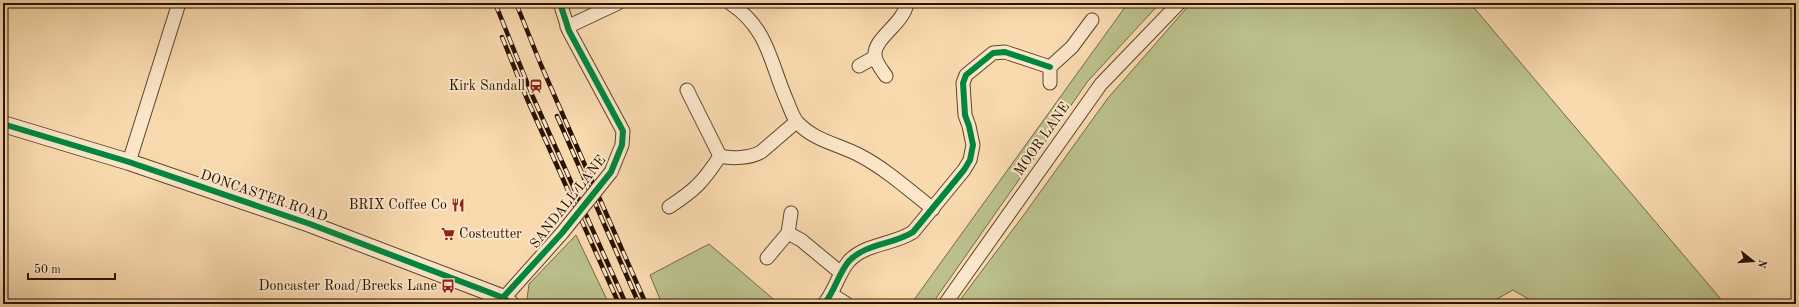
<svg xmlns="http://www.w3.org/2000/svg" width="1799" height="307" font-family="'Old Standard TT',serif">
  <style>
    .green { fill: #bbc08c; stroke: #726946 }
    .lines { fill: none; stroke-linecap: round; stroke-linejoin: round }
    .minor-casing { stroke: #5c442c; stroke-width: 15 }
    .tertiary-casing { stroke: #5c442c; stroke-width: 18 }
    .minor { stroke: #fbe6ca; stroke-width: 13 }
    .tertiary { stroke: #fbe6ca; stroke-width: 16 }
    .rail-casing { stroke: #281200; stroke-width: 4.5 }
    .rail { stroke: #fbe6ca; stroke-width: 3; stroke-dasharray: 9; stroke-linecap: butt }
    .minor-bridge-casing { stroke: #5c442c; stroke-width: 15; stroke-linecap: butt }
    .minor-bridge { stroke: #fbe6ca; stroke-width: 13 }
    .cycleway-casing { stroke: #fbe6ca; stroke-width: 8 }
    .cycleway { stroke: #00873e; stroke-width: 6 }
    .labels { text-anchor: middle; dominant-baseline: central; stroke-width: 4; stroke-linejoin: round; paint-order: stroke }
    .poi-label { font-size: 14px; fill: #281200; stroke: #fbe6ca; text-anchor: end }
    .street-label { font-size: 14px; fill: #281200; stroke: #fbe6ca }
  </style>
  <rect width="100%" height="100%" fill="#f9d9ae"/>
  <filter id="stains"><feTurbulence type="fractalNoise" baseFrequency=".005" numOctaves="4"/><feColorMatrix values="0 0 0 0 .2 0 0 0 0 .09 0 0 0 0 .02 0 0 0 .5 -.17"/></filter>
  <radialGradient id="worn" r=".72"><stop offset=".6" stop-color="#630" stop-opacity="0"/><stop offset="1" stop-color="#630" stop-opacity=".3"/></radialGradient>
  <!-- green -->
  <g class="green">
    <polygon points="1128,3 1160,3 1088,81 932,304 911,304"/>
    <polygon points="1191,3 1470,3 1725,304 1537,304 1513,290 1488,304 957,304 1023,216 1108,98"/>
    <polygon points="576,235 609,304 533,304 527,299 529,284"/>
    <polygon points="709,244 779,304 662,304 650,275"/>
  </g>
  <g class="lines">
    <!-- minor casing -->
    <g class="minor-casing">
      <g id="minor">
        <polyline points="560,3 569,31 623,131 622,145 611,172"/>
        <path d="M730,3C769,29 770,63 787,101C790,108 793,118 798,123C815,141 838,144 859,155C886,169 909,190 933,209"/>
        <polyline points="567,27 618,3"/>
        <polyline points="859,66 875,57"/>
        <path d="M886,76C882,70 876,63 875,56C873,38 904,24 907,3"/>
        <polyline points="1050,83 1050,67 1072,47 1092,20"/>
        <path d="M687,90L720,156C732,159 750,158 761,152L796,122"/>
        <polyline points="129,162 179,3"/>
        <path d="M669,207C695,190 703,182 720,156"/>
        <polyline points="788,233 801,240 841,273"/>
        <polyline points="767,258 788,233 791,213"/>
        <polyline points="831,294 847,304"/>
        <polyline points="504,298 562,233"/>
        <path d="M824,304C835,291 838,274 849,261C866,243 893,245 913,232L964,170L970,160L973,145L969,126L965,115L963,83L966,75L993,53L1005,52L1050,67"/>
        <polyline points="945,304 1101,84 1179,3"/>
      </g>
    </g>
    <!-- tertiary casing -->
    <g class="tertiary-casing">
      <polyline id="tertiary" points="3,124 129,162 310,224 504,298 511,304"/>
    </g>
    <!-- minor -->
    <use href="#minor" class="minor"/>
    <!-- tertiary -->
    <use href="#tertiary" class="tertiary"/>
    <!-- rail casing -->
    <g class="rail-casing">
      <g id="rail">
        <polyline points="495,3 533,97 626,304"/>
        <polyline points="516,3 541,65 646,304"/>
        <polyline points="502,37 527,99 619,304"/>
        <polyline points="557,116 639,304"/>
      </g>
    </g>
    <!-- rail -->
    <use href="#rail" class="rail"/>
    <!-- minor-bridge casing -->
    <g class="minor-bridge-casing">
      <polyline id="minor-bridge" points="562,233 611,172"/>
    </g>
    <!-- minor-bridge -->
    <use href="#minor-bridge" class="minor-bridge"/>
    <!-- cycleway casing -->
    <g class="cycleway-casing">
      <g id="cycleway">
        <polyline points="3,124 129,162 310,224 504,298 511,304"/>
        <polyline points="497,304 562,233 611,172 622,145 623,131 569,31 560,3"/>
        <path d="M824,304C835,291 838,274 849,261C866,243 893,245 913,232L964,170L970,160L973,145L969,126L965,115L963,83L966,75L993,53L1005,52L1050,67"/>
      </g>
    </g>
    <!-- cycleway -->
    <use href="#cycleway" class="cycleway"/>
  </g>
  <!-- icons -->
  <defs>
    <g id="station-bare" transform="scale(1.08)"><path d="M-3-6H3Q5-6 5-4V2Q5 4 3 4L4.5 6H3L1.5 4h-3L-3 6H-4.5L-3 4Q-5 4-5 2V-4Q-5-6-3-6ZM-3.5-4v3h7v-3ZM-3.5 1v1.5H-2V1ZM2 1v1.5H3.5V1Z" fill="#8f2418" stroke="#fbe6ca" stroke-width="2.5" paint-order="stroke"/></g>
    <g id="restaurant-bare" transform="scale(1.08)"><path d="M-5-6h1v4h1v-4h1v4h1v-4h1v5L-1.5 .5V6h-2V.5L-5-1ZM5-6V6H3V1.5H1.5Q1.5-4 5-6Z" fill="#8f2418" stroke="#fbe6ca" stroke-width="2.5" paint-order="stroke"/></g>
    <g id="supermarket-bare" transform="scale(1.08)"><path d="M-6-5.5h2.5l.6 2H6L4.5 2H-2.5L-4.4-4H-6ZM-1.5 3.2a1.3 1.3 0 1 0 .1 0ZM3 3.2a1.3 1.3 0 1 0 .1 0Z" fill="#8f2418" stroke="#fbe6ca" stroke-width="2.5" paint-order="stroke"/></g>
    <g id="bus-bare" transform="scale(1.08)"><path d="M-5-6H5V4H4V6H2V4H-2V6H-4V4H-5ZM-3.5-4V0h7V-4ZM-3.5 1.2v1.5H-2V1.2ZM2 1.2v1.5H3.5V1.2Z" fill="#8f2418" stroke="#fbe6ca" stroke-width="2.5" paint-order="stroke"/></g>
  </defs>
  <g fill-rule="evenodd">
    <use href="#station-bare" x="536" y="86"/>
    <use href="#restaurant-bare" x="458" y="205"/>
    <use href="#supermarket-bare" x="448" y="234"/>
    <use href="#bus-bare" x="448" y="286"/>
  </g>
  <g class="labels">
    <!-- poi labels -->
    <g class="poi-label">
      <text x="525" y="86">Kirk Sandall</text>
      <text x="447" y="205">BRIX Coffee Co</text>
      <text x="459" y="234" text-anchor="start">Costcutter</text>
      <text x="437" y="286">Doncaster Road/Brecks Lane</text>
    </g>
    <!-- street labels -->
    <g class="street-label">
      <text transform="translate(1042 139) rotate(-55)">MOOR LANE</text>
      <text transform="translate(264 196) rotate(19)">DONCASTER ROAD</text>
      <text transform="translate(568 202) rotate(-52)">SANDALL LANE</text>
    </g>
  </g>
  <!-- margin -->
  <rect width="1799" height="307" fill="none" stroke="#f9d9ae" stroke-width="16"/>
  <rect x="4" y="4" width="1791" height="299" fill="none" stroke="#281200" stroke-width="2"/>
  <rect x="8" y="8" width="1783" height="291" fill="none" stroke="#281200"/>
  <!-- north arrow -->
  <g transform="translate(1753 261) rotate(107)" stroke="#fbe6ca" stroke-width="3" paint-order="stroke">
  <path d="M0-3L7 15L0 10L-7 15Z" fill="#281200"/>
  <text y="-6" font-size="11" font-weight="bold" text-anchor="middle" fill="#281200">N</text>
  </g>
  <!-- scale -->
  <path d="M28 273v6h87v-6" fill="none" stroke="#281200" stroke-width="2"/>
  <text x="34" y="273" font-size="12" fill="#281200" stroke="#fbe6ca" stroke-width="3" paint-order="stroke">50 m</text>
  <rect width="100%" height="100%" filter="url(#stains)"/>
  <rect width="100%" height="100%" fill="url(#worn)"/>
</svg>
